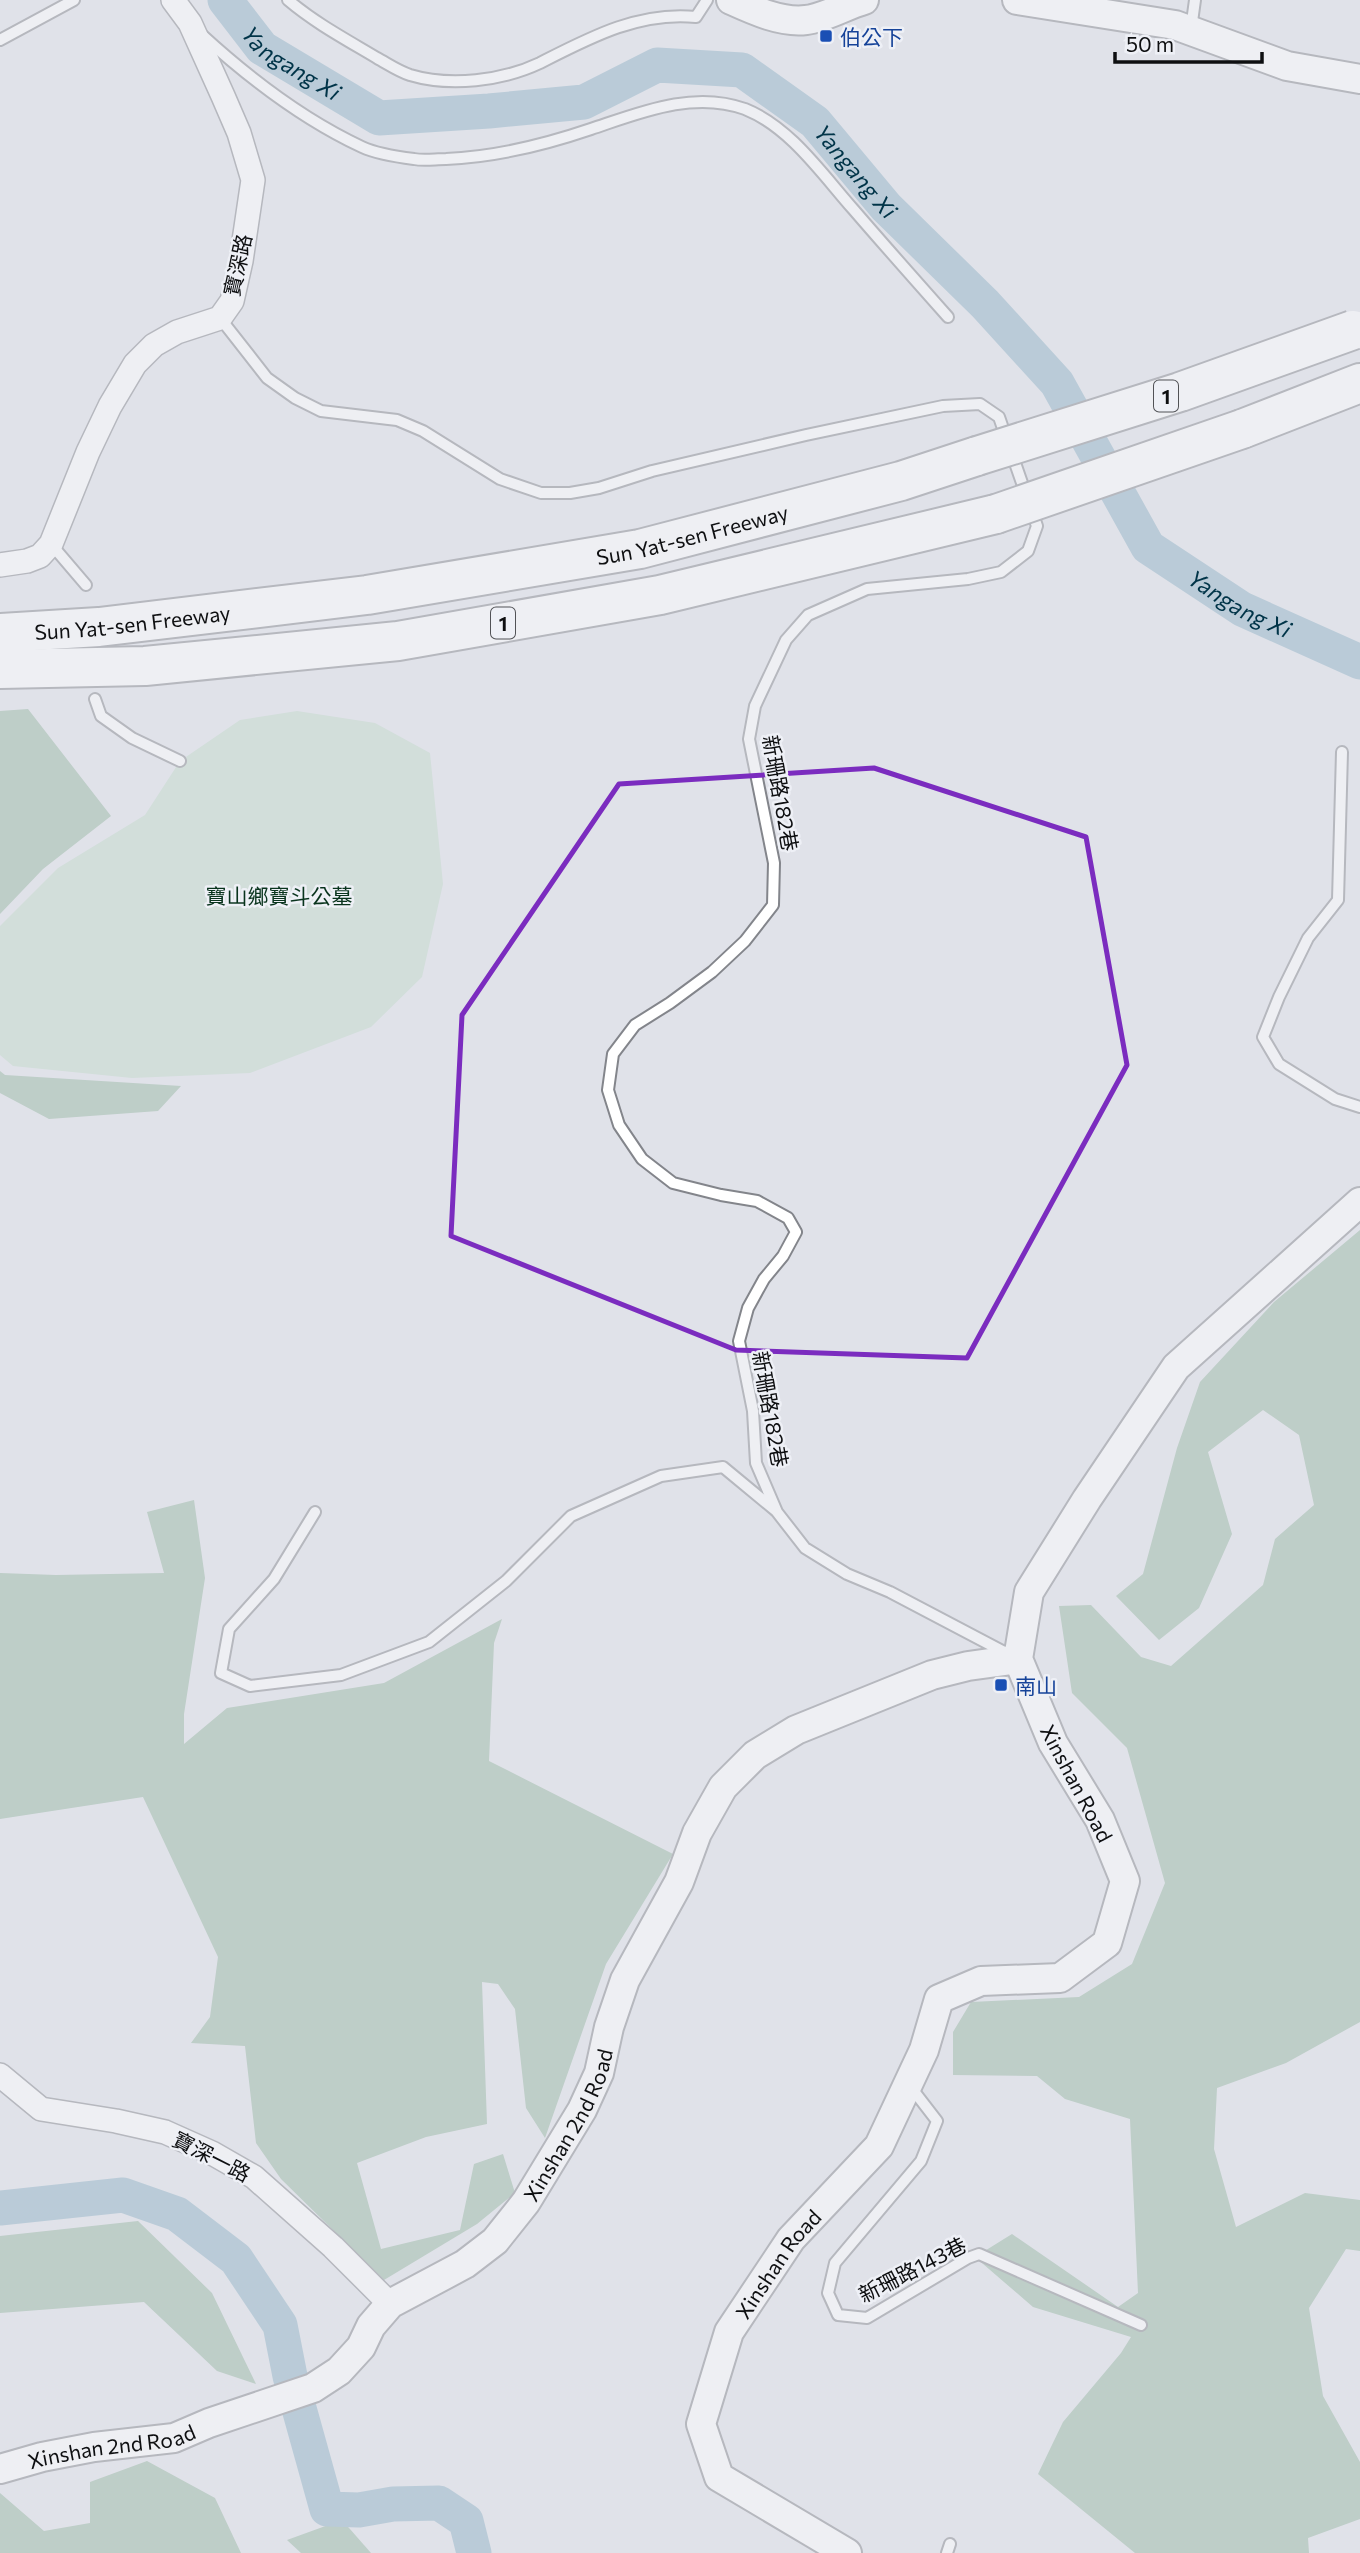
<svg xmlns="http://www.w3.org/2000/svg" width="1360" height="2553" font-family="Commissioner,'Noto Sans TC',sans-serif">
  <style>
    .green { fill: #c0d9c8 }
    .forest { fill: #94b59f }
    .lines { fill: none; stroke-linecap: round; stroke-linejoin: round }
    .river { stroke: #8cb0c3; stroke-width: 35 }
    .service-casing { stroke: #83858b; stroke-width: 14 }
    .minor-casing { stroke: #83858b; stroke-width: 26 }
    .tertiary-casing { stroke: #83858b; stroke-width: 32 }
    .motorway-casing { stroke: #83858b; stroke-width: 42 }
    .service { stroke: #fff; stroke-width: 10 }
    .minor { stroke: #fff; stroke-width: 23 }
    .tertiary { stroke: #fff; stroke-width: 28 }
    .motorway { stroke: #fff; stroke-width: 38 }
    .motorway-bridge-casing { stroke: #83858b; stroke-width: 42; stroke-linecap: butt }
    .motorway-bridge { stroke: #fff; stroke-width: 38 }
    .marked { fill: none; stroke: #7b2cbf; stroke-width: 5; stroke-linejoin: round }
    .transit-dot { fill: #1a4fb4; stroke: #eef0f6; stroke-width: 2.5 }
    .labels { text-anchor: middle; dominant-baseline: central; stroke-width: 5; stroke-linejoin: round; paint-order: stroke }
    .shield { fill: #eef0f6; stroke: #515256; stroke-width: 2 }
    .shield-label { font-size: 19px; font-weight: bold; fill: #0e0f11 }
    .transit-label { font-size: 21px; fill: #164399; stroke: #eef0f6; text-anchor: start }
    .street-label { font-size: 21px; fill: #0e0f11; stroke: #eef0f6 }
    .park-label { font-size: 21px; fill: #09341d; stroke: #eef0f6 }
    .water-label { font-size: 23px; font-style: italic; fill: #003448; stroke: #eef0f6 }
  </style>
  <rect width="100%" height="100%" fill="#e0e2e9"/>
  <!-- green -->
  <polygon class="green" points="297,711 375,723 430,753 443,884 422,977 371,1027 250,1073 132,1078 13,1066 0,1055 0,926 58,868 145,815 180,761 240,720"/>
  <!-- forest -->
  <g class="forest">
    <polygon points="28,709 111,816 43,869 0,914 0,711"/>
    <polygon points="0,1071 5,1075 181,1086 158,1111 49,1119 0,1093"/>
    <polygon points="1360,1230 1360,2022 1286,2063 1217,2088 1214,2149 1236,2227 1305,2193 1360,2200 1360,2251 1346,2249 1309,2308 1323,2396 1360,2462 1360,2519 1308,2538 1309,2553 1135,2553 1038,2474 1063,2422 1121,2353 1131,2337 1033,2307 975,2257 1012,2234 1118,2307 1138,2293 1130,2119 1065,2099 1037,2076 953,2075 953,2032 971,2002 1079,1997 1132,1964 1165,1883 1127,1748 1072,1693 1059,1606 1091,1605 1141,1657 1171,1666 1263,1585 1275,1539 1314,1505 1299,1435 1263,1410 1208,1452 1232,1534 1199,1608 1159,1640 1116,1596 1143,1574 1177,1448 1200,1382 1274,1302"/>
    <polygon points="194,1500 205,1578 184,1714 184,1744 227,1708 384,1683 502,1619 494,1643 489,1761 673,1854 606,1964 545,2138 526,2108 515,2009 498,1984 482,1982 487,2124 426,2137 357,2163 381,2249 460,2230 474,2164 503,2154 515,2193 477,2224 384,2280 281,2179 256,2143 245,2046 191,2043 210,2017 218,1957 143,1797 0,1819 0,1573 56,1575 164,1573 147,1512"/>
    <polygon points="138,2221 212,2293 256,2384 217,2371 144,2302 0,2313 0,2236"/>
    <polygon points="147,2461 215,2498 241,2553 0,2553 0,2493 44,2531 90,2523 90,2482"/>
    <polygon points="342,2520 371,2553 301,2553 287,2540"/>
  </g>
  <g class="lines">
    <!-- river -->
    <g class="river">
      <path id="s1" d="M225,0L262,48L379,118L489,111L584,102L657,65L742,70L815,122L886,207L985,304L1057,383L1148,547L1242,609L1360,662"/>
      <polyline points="0,2208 123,2195 177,2214 236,2259 280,2325 290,2376 327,2509 359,2510 393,2504 439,2503 466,2521 474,2553"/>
    </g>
    <!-- service casing -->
    <g class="service-casing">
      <g id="service">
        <path d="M288,0C315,23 347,40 377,58C388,64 398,71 410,75C450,87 502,81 540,63C589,38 639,11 696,17L707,0"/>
        <polyline points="1191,29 1195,0"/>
        <path d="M202,35C249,78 304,120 362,147C377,154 398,157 414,159C424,161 435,159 446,159C495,157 544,145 591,129C639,113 693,90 745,109C790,127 822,174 853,209C884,245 916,281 948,317"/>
        <polyline points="0,40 74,0"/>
        <polyline points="220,318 267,378 295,398 321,411 397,420 423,431 500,479 541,493 570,493 599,488 652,471 806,435 943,406 980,404 999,417 1037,526 1028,551 1001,572 968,579 867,589 808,615 786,640 755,706 749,739 774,863 773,905 745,941 712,972 670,1003 635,1025 613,1054 608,1090 619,1125 642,1159 673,1183 721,1195 757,1201 788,1218 796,1232 783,1256 764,1279 748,1308 739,1341 753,1411 756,1463 777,1512 805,1548 847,1574 890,1592 1006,1653"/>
        <polyline points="51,544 86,585"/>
        <polyline points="95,699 101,716 132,738 180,761"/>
        <polyline points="1342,752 1338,900 1308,938 1279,997 1263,1037 1279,1064 1335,1099 1360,1107"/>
        <polyline points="315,1512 274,1579 229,1629 221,1673 250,1686 341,1675 429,1642 506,1581 571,1516 661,1476 723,1467 775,1510"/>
        <polyline points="910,2086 937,2121 921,2161 835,2263 828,2293 838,2315 867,2318 968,2258 979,2254 1141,2325"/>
        <polyline points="947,2553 950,2544"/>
      </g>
    </g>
    <!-- minor casing -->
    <g class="minor-casing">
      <g id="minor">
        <polyline points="0,565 27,561 40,556 51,544 88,452 110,406 135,364 154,345 177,332 220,318 232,301 241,261 253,180 239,133 223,96 190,23 173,0"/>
        <polyline points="0,2075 41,2109 116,2121 165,2132 212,2153 254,2177 333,2247 390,2304"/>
      </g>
    </g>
    <!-- tertiary casing -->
    <g class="tertiary-casing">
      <g id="tertiary">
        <path d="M731,0C753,10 781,23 806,20C825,18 846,5 864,0"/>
        <polyline points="1017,0 1175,25 1287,66 1360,79"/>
        <path id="s2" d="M0,2469L42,2457L94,2447L174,2438L209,2423L313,2388L339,2371L361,2347L371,2326L390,2304L465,2264L495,2241L526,2202L582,2110L599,2073L609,2027L625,1980L679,1882L697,1833L723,1787L755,1755L796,1730L932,1675L968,1666L1018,1659"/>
        <path id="s3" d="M847,2553L719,2477L701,2424L729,2332L791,2239L879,2146L924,2050L939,1999L981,1981L1060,1978L1107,1943L1125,1881L1100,1820L1053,1743L1018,1659L1029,1592L1087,1499L1176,1367L1360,1202"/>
      </g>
    </g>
    <!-- motorway casing -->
    <g class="motorway-casing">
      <g id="motorway">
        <polyline points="1242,429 1360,383"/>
        <path id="s4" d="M0,633L99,627L367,595L640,549L901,481L977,456"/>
        <polyline points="0,669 145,666 398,641 660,595 996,514"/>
      </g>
    </g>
    <!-- service -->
    <use href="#service" class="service"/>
    <!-- minor -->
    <use href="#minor" class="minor"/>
    <!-- tertiary -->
    <use href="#tertiary" class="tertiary"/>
    <!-- motorway -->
    <use href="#motorway" class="motorway"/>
    <!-- motorway-bridge casing -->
    <g class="motorway-bridge-casing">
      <g id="motorway-bridge">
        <polyline points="977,456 1180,392 1353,330"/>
        <polyline points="996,514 1242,429"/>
      </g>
    </g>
    <!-- motorway-bridge -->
    <use href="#motorway-bridge" class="motorway-bridge"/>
  </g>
  <!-- marked area -->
  <path d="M0 0H1360V2553H0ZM874,768L1086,837L1127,1065L967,1358L736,1350L451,1236L462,1015L619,784Z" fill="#e0e2e9" fill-opacity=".55" fill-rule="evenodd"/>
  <path class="marked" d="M874,768L1086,837L1127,1065L967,1358L736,1350L451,1236L462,1015L619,784Z"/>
  <!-- markers -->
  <g class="transit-dot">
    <rect x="819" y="29" width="14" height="14" rx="3.5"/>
    <rect x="994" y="1678" width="14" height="14" rx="3.5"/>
  </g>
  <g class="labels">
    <!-- shield labels -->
    <g class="shield">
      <rect x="1154" y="380.5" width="24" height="31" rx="5"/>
      <rect x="491" y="607.5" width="24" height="31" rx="5"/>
    </g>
    <g class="shield-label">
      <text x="1166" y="396">1</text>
      <text x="503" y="623">1</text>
    </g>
    <!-- transit labels -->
    <g class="transit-label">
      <text x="840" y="36">伯公下</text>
      <text x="1015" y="1685">南山</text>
    </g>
    <!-- street labels -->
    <g class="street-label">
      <text transform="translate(237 265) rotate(-78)">寶深路</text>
      <text stroke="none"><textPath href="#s4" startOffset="700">Sun Yat-sen Freeway</textPath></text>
      <text stroke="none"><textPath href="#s4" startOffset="133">Sun Yat-sen Freeway</textPath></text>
      <text transform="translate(781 793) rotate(80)">新珊路182巷</text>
      <text transform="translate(771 1409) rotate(80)">新珊路182巷</text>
      <text transform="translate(1077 1783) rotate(62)">Xinshan Road</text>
      <text stroke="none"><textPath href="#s2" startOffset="702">Xinshan 2nd Road</textPath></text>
      <text transform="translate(212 2156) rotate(27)">寶深一路</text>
      <text stroke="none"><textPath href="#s3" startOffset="385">Xinshan Road</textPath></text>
      <text transform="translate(912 2269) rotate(-27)">新珊路143巷</text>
      <text stroke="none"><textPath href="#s2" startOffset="114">Xinshan 2nd Road</textPath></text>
    </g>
    <!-- park labels -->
    <g class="park-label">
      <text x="279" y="895">寶山鄉寶斗公墓</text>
    </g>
    <!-- water labels -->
    <g class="water-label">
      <text stroke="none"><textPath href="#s1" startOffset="93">Yangang Xi</textPath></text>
      <text stroke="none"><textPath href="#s1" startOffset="723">Yangang Xi</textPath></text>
      <text stroke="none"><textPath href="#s1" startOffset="1311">Yangang Xi</textPath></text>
    </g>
  </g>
  <!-- scale -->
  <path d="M1115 52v10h147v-10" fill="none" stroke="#0e0f11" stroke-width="3.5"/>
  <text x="1126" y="52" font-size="21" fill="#0e0f11" stroke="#eef0f6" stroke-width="5" paint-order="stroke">50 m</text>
</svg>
